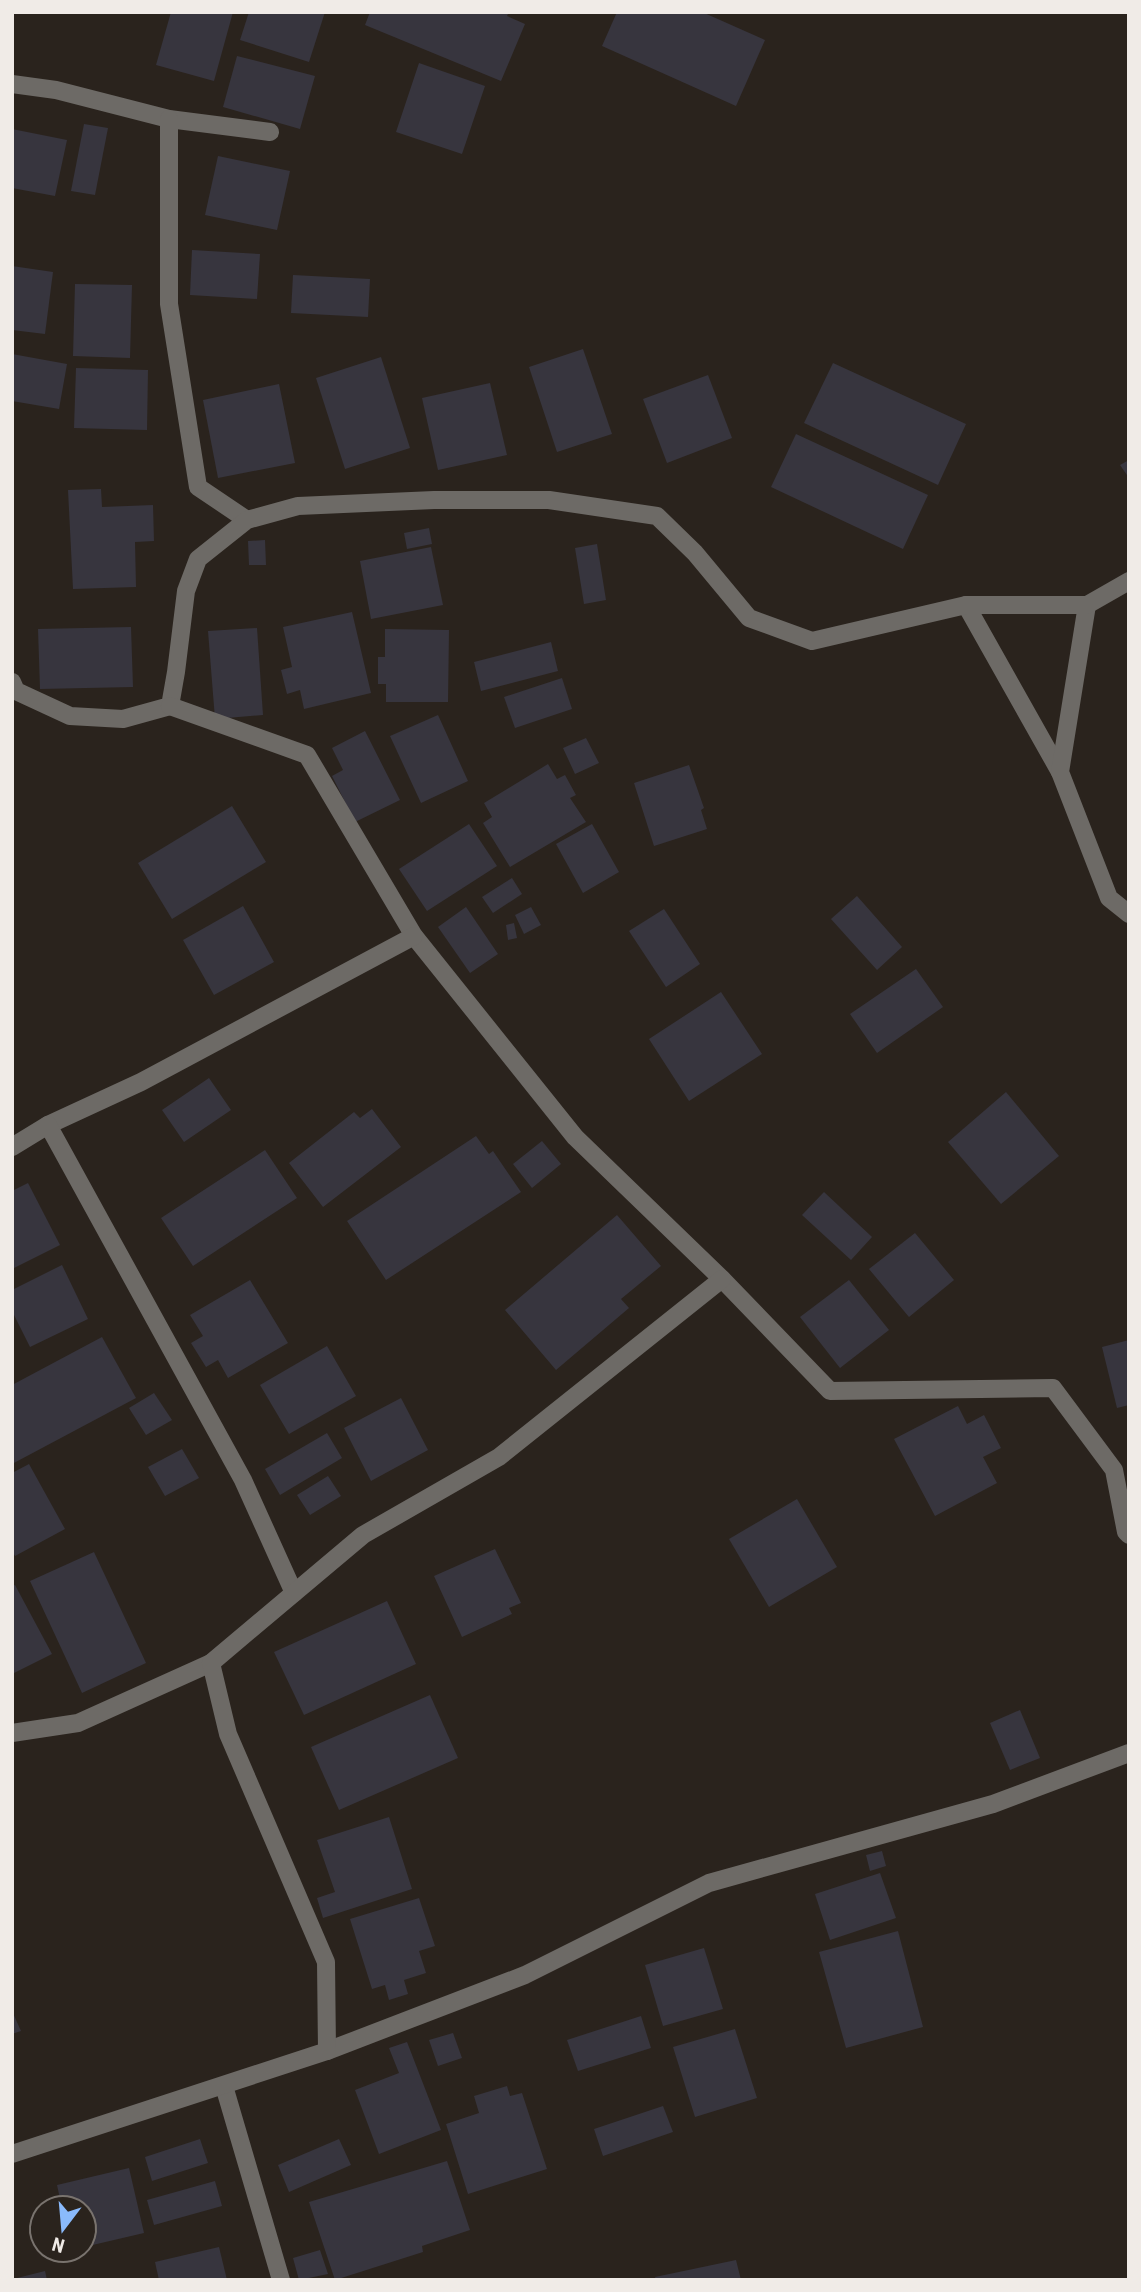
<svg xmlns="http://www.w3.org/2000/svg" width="1141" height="2292" font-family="'Roboto Condensed',sans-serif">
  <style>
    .building { fill: #37353e }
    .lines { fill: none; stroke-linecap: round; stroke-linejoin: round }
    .street { stroke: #6d6a66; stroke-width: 18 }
  </style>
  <rect width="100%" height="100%" fill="#2a231d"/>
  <!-- building -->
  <g class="building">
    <polygon points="171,12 233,12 214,81 156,65"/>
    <polygon points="249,12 325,12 309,62 240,40"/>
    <polygon points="370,12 509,12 507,16 525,24 501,81 365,25"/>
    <polygon points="617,12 702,12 765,40 736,106 602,46"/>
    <polygon points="237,56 315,76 300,129 223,107"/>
    <polygon points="419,63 485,86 462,154 396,132"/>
    <polygon points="84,124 108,128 95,195 71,191"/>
    <polygon points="12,129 67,140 55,196 12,188"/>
    <polygon points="218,156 290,171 277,230 205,215"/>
    <polygon points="192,250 260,254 257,299 190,295"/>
    <polygon points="12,266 53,272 45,334 12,330"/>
    <polygon points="293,275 370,279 368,317 291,313"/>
    <polygon points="75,284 132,285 130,358 73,356"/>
    <polygon points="583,349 612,434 557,452 529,367"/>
    <polygon points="12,354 67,364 59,409 12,401"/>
    <polygon points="381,357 410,448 345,469 316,378"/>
    <polygon points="833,363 966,424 938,485 804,423"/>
    <polygon points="76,368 148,370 147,430 74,428"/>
    <polygon points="708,375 732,438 667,463 643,399"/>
    <polygon points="490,383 507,455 438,470 422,398"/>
    <polygon points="279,384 295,463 218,478 203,400"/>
    <polygon points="796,434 928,495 903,549 771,487"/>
    <polygon points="1129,460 1129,478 1120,465"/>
    <polygon points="101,489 102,507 153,505 154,541 135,542 136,587 73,589 68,490"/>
    <polygon points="429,528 432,544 407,549 404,533"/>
    <polygon points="265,540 266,565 249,565 248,541"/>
    <polygon points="597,544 606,600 584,604 575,548"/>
    <polygon points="431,547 443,605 371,619 360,561"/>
    <polygon points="352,612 371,693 304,709 300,690 287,694 281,670 292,667 283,627"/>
    <polygon points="131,627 133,687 40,689 38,629"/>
    <polygon points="257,628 263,715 215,719 208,631"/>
    <polygon points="385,629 449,630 448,702 386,702 386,684 378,684 378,657 385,657"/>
    <polygon points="551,642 558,671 481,691 474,662"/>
    <polygon points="562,678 572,709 515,728 504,697"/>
    <polygon points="438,715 468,781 421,803 390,736"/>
    <polygon points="365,731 400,800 355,822 332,776 343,770 332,748"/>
    <polygon points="586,738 599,763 575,774 563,748"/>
    <polygon points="548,764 557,779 565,775 576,795 570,798 586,822 510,867 483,823 492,817 484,803"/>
    <polygon points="689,765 704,808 701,810 707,829 654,846 634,783"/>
    <polygon points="232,806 266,862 172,919 138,863"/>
    <polygon points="469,824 497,866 427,911 399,869"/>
    <polygon points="592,824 619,872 583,893 556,844"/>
    <polygon points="512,878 522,894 493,913 482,897"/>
    <polygon points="857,896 902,947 877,970 831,919"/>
    <polygon points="243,906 274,962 214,995 183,940"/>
    <polygon points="466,907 498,954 470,973 438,927"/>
    <polygon points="531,907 541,925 524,934 515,915"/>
    <polygon points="664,909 700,964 666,987 629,931"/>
    <polygon points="514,923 517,938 508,940 506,925"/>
    <polygon points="916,969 943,1007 877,1053 850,1014"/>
    <polygon points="721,992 762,1054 689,1101 649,1039"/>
    <polygon points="209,1078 231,1110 184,1142 162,1110"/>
    <polygon points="1006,1092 1059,1156 1001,1204 948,1142"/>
    <polygon points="372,1109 401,1147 323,1207 289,1163 354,1112 360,1118"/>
    <polygon points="476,1136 489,1154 493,1151 521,1192 386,1280 347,1221"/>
    <polygon points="542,1141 561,1164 532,1188 513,1164"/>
    <polygon points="265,1150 297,1198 193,1266 161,1218"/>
    <polygon points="28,1183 60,1245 12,1269 12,1191"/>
    <polygon points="824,1192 872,1237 851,1260 802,1215"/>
    <polygon points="617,1215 661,1266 621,1299 629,1308 556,1370 505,1310"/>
    <polygon points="915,1233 954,1280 909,1317 869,1269"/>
    <polygon points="62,1265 88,1319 30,1347 12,1311 12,1290"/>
    <polygon points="250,1280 288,1343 228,1378 218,1360 206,1367 191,1343 203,1336 190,1315"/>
    <polygon points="849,1280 889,1330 840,1368 800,1317"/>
    <polygon points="102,1337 136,1398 12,1464 12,1385"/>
    <polygon points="1129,1340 1129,1405 1117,1408 1102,1347"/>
    <polygon points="327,1346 356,1396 289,1434 260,1385"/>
    <polygon points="154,1393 172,1420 146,1435 129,1408"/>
    <polygon points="401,1398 428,1450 371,1481 344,1428"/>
    <polygon points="958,1406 967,1424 984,1415 1001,1448 983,1457 997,1483 935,1516 894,1439"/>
    <polygon points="327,1433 342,1458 280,1495 265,1469"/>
    <polygon points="182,1449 199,1478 165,1496 148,1467"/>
    <polygon points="29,1464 65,1529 15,1556 12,1551 12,1473"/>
    <polygon points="328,1476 341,1496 310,1515 297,1495"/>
    <polygon points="797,1499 837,1567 769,1607 729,1539"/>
    <polygon points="495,1549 521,1603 509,1608 512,1614 462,1637 434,1576"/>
    <polygon points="94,1552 146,1663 82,1693 30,1581"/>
    <polygon points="15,1585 52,1654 12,1674 12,1586"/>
    <polygon points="387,1601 416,1664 304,1715 274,1652"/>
    <polygon points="430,1695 458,1758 339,1810 311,1747"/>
    <polygon points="1020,1710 1040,1758 1010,1770 990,1723"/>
    <polygon points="389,1817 412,1889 323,1918 317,1898 335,1892 317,1840"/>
    <polygon points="882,1851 886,1866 870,1871 866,1855"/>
    <polygon points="880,1873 896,1918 830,1940 815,1894"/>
    <polygon points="419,1898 435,1946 419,1951 426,1973 404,1980 408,1994 389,2000 385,1985 372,1989 350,1919"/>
    <polygon points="898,1931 923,2027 846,2048 819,1952"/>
    <polygon points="704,1948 723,2009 663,2026 645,1965"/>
    <polygon points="12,2011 21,2031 12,2034"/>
    <polygon points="641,2016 651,2048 578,2071 567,2040"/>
    <polygon points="735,2029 757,2098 695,2117 673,2047"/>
    <polygon points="453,2033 462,2058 438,2066 429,2040"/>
    <polygon points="407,2042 441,2130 379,2154 355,2090 399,2073 389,2048"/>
    <polygon points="507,2086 510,2096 522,2093 547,2169 468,2194 446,2124 479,2113 474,2096"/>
    <polygon points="663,2106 673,2132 603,2156 594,2129"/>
    <polygon points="200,2139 208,2163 152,2181 145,2157"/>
    <polygon points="339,2139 351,2165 289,2192 278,2165"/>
    <polygon points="447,2161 470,2230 422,2246 423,2252 335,2280 309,2202"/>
    <polygon points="129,2168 144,2233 84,2247 84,2208 62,2208 57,2185"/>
    <polygon points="215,2181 222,2206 154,2225 147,2200"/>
    <polygon points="219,2247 227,2280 159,2280 155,2262"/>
    <polygon points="320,2250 328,2274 299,2280 293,2258"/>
    <polygon points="736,2260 741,2280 656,2280 655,2277"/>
    <polygon points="45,2271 47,2280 13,2280 13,2279"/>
  </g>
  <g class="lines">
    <!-- street -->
    <g class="street">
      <polyline points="12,84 56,90 169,119 270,132"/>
      <polyline points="169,119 169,304 198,487 247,520"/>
      <polyline points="966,605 1060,772"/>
      <polyline points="1087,605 1060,772 1109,898 1129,914"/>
      <polyline points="12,682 16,691 70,716 123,719 170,706 176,672 186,591 198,559 247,520 298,506 434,500 549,500 657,516 695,553 749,618 812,641 966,605 1087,605 1129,581"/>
      <polyline points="170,706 307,755 414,936 575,1137 722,1279 830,1391 1053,1388 1114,1470 1126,1532 1129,1535"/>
      <polyline points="48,1125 141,1082 414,936"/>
      <polyline points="12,1147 48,1125 243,1480 294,1593"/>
      <polyline points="12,1733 78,1723 211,1663"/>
      <polyline points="327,2051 525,1975 709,1883 993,1804 1129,1753"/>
      <polyline points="224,2086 281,2280"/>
      <polyline points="12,2154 327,2051 326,1962 228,1734 211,1663 363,1535 499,1457 722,1279"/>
    </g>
  </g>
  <!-- border -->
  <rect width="1141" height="2292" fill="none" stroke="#f0ebe7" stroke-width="28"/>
  <!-- north arrow -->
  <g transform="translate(63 2229) rotate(196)"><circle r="33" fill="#2a231d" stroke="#79736e" stroke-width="2"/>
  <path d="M0-5L12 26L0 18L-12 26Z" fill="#8abafc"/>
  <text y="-10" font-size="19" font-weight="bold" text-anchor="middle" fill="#f0ebe7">N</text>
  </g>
</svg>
